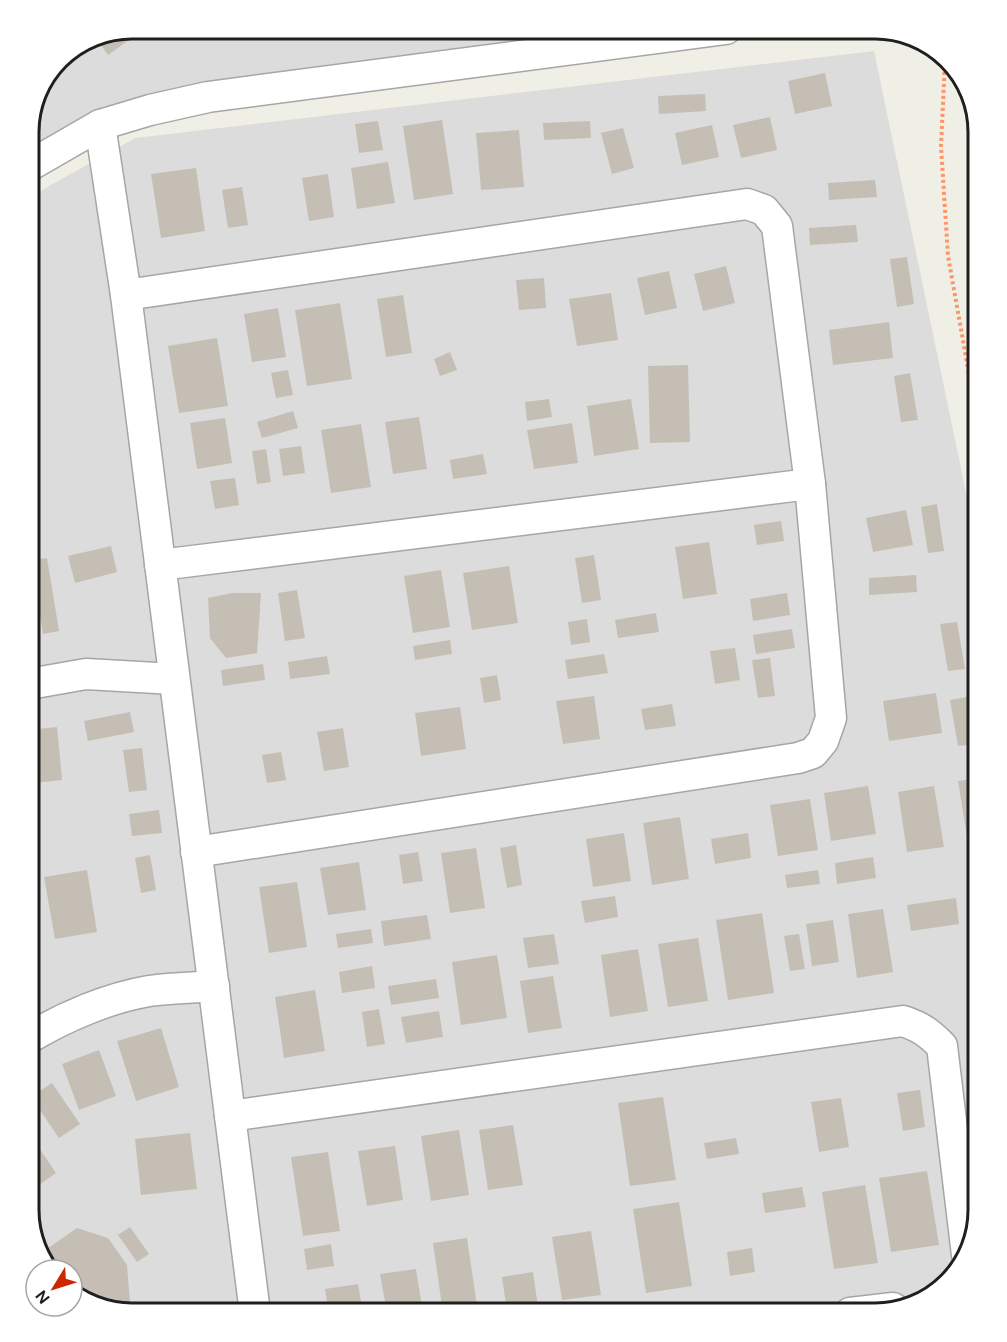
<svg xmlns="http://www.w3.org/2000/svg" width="1007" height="1342" font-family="'DM Sans',sans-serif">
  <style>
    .residential { fill: #dddcdc }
    .building { fill: #c5beb4 }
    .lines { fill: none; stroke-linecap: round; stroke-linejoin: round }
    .street-casing { stroke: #a6a6a6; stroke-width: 33 }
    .path { stroke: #fd946a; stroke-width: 4; stroke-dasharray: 3 3; stroke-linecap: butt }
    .street { stroke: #fff; stroke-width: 30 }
    .rim { fill: none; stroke: #1f1f1f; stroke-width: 3 }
  </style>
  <rect width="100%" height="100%" fill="#f0efe5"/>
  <!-- residential -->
  <g class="residential">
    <polygon points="132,29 617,29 122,105 29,146 29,125 39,86 63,54"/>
    <polygon points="874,51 978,550 978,1210 965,1261 932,1296 875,1313 132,1313 81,1300 72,1292 72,1270 49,1270 46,1267 29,1210 29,199 49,186 135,138"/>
  </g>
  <!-- building -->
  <g class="building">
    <polygon points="132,29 144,29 108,55 98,41"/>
    <polygon points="825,73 832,106 795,114 788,81"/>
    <polygon points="705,94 706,111 659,114 658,96"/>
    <polygon points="770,117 777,150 741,158 733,125"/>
    <polygon points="442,120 453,194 414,200 403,126"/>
    <polygon points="378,121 383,150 359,153 355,124"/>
    <polygon points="590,121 591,138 544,140 543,123"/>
    <polygon points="712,125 719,157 682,165 675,133"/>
    <polygon points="623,128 634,168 612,174 601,133"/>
    <polygon points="519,130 524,187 481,190 476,133"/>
    <polygon points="388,162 395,203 357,209 351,168"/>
    <polygon points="196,168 205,231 161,238 151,174"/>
    <polygon points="328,174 334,217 309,221 302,178"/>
    <polygon points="875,180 877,197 829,200 828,183"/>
    <polygon points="242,187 248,225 228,228 222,190"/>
    <polygon points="856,225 858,242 810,245 809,228"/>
    <polygon points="907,257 914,304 897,307 890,259"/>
    <polygon points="726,266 735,303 703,311 694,274"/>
    <polygon points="669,271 677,308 645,315 637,278"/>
    <polygon points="544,278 546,308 519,310 516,280"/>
    <polygon points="611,293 618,340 577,346 569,299"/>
    <polygon points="403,295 412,353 386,357 377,299"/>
    <polygon points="340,303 352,379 307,386 295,310"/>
    <polygon points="278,308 286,357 252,362 244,314"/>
    <polygon points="889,322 893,358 833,365 829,330"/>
    <polygon points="217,338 228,406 179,413 168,346"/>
    <polygon points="450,352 457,370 440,376 434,359"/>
    <polygon points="688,365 690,442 650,443 648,366"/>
    <polygon points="288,370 293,395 276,398 271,373"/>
    <polygon points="910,373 918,420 901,422 894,376"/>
    <polygon points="549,399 552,417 527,421 525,402"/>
    <polygon points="631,399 639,449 594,456 587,406"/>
    <polygon points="293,411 298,428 262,438 257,422"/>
    <polygon points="419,417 427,469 393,474 385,422"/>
    <polygon points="225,418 232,463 197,469 190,423"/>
    <polygon points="572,423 578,463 534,469 527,430"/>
    <polygon points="361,424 371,487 331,493 321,430"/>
    <polygon points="301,446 305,473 283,476 279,449"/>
    <polygon points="266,449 271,482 257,484 252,451"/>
    <polygon points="483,454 487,474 453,479 450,460"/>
    <polygon points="235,478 239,505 215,509 210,481"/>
    <polygon points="937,504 944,551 928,553 921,507"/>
    <polygon points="906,510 913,545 873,552 866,518"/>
    <polygon points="781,521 784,541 757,545 754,525"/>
    <polygon points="709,542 717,594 683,599 675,547"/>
    <polygon points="111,546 117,572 75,583 68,556"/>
    <polygon points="594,555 601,600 582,603 575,558"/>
    <polygon points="47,558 59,631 43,634 32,560"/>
    <polygon points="509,566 518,623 472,630 463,573"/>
    <polygon points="441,570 450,627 413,633 404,576"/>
    <polygon points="916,575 917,592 869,595 869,578"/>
    <polygon points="297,590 305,638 285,641 278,593"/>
    <polygon points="232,593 261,593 257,653 226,658 210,638 208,598"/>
    <polygon points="787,593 790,615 753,621 750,599"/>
    <polygon points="29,598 36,625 29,626"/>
    <polygon points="656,613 659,632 618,638 615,620"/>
    <polygon points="587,619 590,642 571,645 568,622"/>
    <polygon points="957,622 965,669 948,671 940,624"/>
    <polygon points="792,629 795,648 756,654 753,635"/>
    <polygon points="450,640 452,654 415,660 413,646"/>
    <polygon points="735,648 740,680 715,684 710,651"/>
    <polygon points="604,654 608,673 568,679 565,660"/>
    <polygon points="327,656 330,674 290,679 288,662"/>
    <polygon points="770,658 775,696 758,698 752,660"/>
    <polygon points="263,664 265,680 223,686 221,670"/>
    <polygon points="497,675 501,700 484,703 480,678"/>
    <polygon points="936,693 942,733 889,741 883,701"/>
    <polygon points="594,696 600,739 563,744 556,701"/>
    <polygon points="967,697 974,744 958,746 950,700"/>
    <polygon points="672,704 676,726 645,730 641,709"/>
    <polygon points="460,707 466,749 421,756 415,713"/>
    <polygon points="130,712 134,732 88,741 84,721"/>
    <polygon points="57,727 62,780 34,783 29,730"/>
    <polygon points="343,728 349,767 324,771 317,732"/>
    <polygon points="142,748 147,790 129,792 123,750"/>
    <polygon points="281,752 286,780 267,783 262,755"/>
    <polygon points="978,778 978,841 968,843 958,781"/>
    <polygon points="868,786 876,834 831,841 824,793"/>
    <polygon points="934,786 944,847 907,852 898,792"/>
    <polygon points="810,799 818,850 778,856 770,805"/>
    <polygon points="159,810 162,833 132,836 129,814"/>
    <polygon points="680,817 689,879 652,885 643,823"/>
    <polygon points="624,833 631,881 593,887 586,839"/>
    <polygon points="748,833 751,858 715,864 711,839"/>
    <polygon points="516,845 522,885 507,888 500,848"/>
    <polygon points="476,848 485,908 450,913 441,853"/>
    <polygon points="418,852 423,881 403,884 399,855"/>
    <polygon points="150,855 156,890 141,893 135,858"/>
    <polygon points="873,857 876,878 837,884 835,863"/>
    <polygon points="359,862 366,910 328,915 320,868"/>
    <polygon points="87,870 97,932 55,939 44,877"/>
    <polygon points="818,870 820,884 787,888 785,875"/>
    <polygon points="297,882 307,947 269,953 259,887"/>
    <polygon points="615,896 618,917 585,923 581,901"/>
    <polygon points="956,898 959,924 911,931 907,905"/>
    <polygon points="883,909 893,972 857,978 848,914"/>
    <polygon points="762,913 774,993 728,1000 716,920"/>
    <polygon points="427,915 431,939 384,946 381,921"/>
    <polygon points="833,920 839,962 812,966 806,924"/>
    <polygon points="371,929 373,943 338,948 336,934"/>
    <polygon points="554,934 559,964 528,968 523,938"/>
    <polygon points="799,934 805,969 790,971 784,936"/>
    <polygon points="698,938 708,1001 668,1007 658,944"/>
    <polygon points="638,949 648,1011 610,1017 601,955"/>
    <polygon points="497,955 507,1018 461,1025 452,962"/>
    <polygon points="372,966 375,988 342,993 339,972"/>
    <polygon points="553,976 562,1028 528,1033 520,981"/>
    <polygon points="436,979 439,998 391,1005 388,986"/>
    <polygon points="315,990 325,1051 284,1058 275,997"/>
    <polygon points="379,1009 385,1044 367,1047 362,1012"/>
    <polygon points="439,1011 443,1037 406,1043 401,1017"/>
    <polygon points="161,1028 179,1087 136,1101 117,1041"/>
    <polygon points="99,1050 116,1096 79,1110 62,1064"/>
    <polygon points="52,1083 80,1124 59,1138 31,1097"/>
    <polygon points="920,1090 925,1127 903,1131 897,1093"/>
    <polygon points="663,1097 676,1180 630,1186 618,1103"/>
    <polygon points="841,1098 849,1147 819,1152 811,1102"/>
    <polygon points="513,1125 523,1185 488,1190 479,1130"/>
    <polygon points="459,1130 469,1195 431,1201 421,1136"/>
    <polygon points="29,1133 56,1173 29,1192"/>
    <polygon points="190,1133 197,1189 141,1195 135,1139"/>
    <polygon points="736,1138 739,1154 707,1159 704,1143"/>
    <polygon points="395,1146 403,1200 367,1206 358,1151"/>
    <polygon points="328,1152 340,1231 303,1236 291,1157"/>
    <polygon points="927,1171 939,1245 891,1252 879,1178"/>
    <polygon points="865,1185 878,1263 834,1269 822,1192"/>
    <polygon points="802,1187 806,1207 765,1213 762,1193"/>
    <polygon points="679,1202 692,1286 646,1293 633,1209"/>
    <polygon points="130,1227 149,1254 137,1262 118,1235"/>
    <polygon points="77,1228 108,1238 127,1265 130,1303 120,1310 81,1300 72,1292 72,1270 49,1270 46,1267 41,1253"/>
    <polygon points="591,1231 601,1295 562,1300 552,1237"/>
    <polygon points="467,1238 478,1313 443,1313 433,1243"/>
    <polygon points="331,1244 334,1266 307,1270 304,1249"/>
    <polygon points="752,1248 755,1272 730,1276 727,1252"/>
    <polygon points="416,1269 423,1313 387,1313 380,1274"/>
    <polygon points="533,1272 538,1307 507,1311 502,1277"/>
    <polygon points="358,1284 363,1313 329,1313 325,1289"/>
  </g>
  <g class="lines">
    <!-- street casing -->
    <g class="street-casing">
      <g id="street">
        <polyline points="100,125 126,295 255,1313"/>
        <polyline points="29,166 100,125 150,110 208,97 726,29"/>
        <polyline points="126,295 747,204 764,210 777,226 810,484 831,718 823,741 813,753 798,758 196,852"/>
        <polyline points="160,565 810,484"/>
        <polyline points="29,684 86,674 174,679"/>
        <path d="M29,1038C64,1017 108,998 149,991C170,988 192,988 214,986"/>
        <path d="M230,1116L903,1021C921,1027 929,1033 942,1046L967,1255"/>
        <polyline points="850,1313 893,1308"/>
      </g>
    </g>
    <!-- path -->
    <g class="path">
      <polyline points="945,60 941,146 948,256 978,425"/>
      <polyline points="29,848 34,846"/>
    </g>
    <!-- street -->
    <use href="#street" class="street"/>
  </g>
  <!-- crop -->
  <path d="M0 0H1007V1342H0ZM132 39H875A93 93 0 0 1 968 132V1210A93 93 0 0 1 875 1303H132A93 93 0 0 1 39 1210V132A93 93 0 0 1 132 39Z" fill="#fff" fill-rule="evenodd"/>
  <path class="rim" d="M132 39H875A93 93 0 0 1 968 132V1210A93 93 0 0 1 875 1303H132A93 93 0 0 1 39 1210V132A93 93 0 0 1 132 39Z"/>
  <!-- north arrow -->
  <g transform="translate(54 1288) rotate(232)"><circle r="28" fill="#ffffff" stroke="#a5a5a5" stroke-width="1.5"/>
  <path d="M0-4.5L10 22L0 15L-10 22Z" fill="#ce2700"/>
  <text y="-9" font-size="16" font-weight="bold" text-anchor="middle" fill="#1f1f1f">N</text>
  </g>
</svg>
